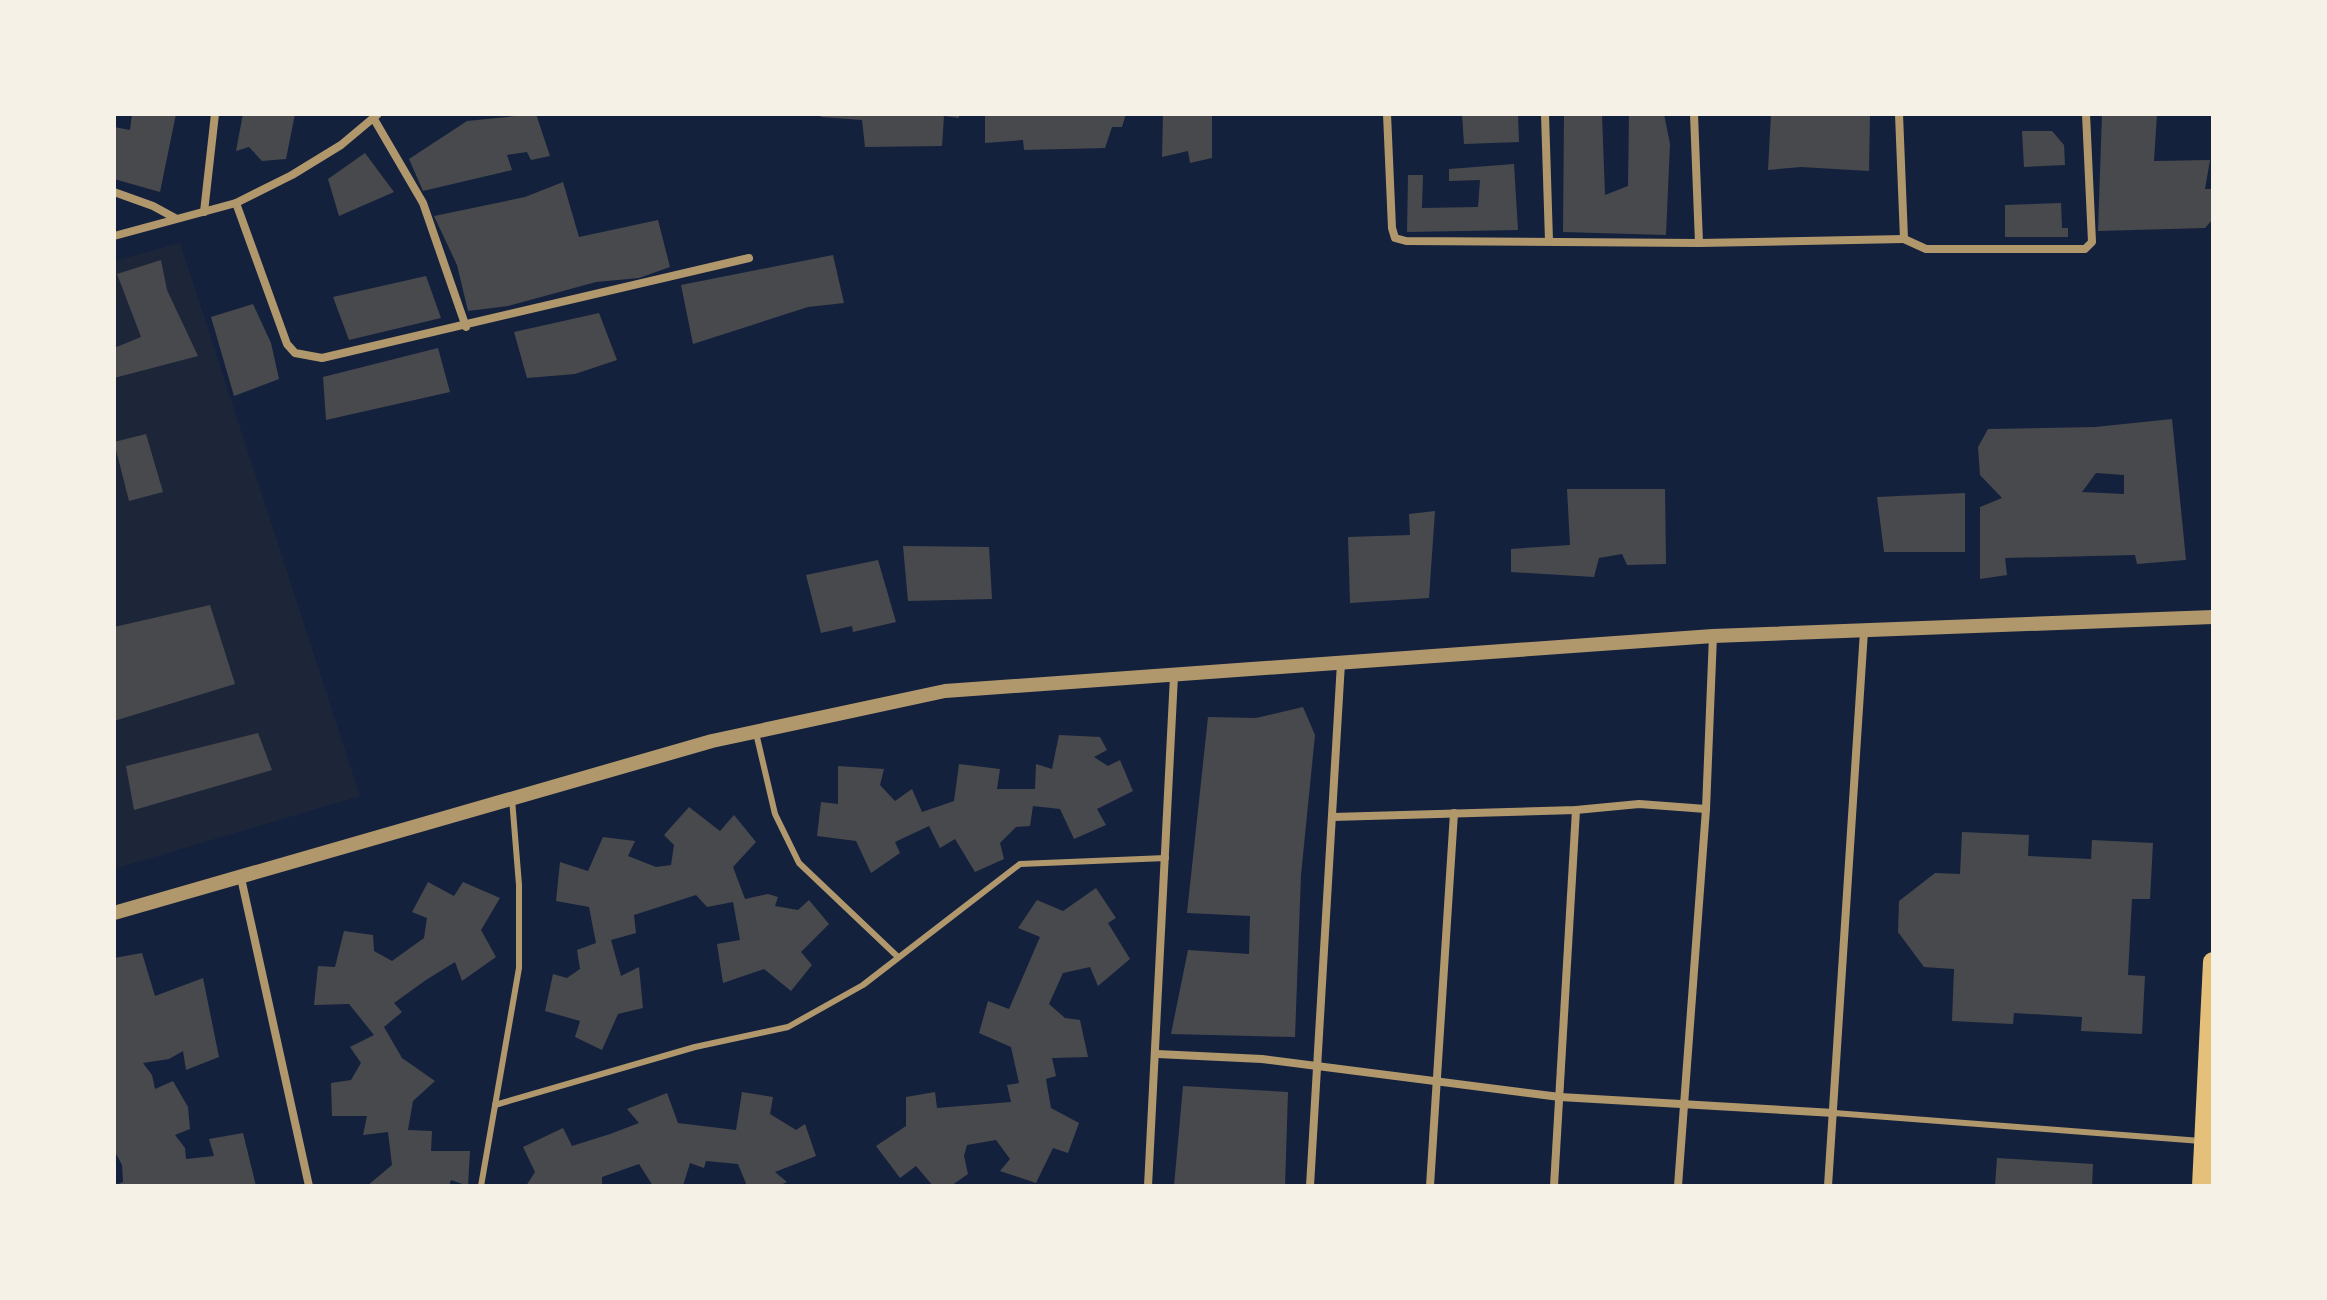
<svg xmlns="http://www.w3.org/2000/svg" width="2327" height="1300" font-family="Manrope,sans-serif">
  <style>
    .green { fill: #1d2539 }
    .building { fill: #48494c; fill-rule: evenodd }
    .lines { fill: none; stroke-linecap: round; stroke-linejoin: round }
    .service { stroke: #b1986c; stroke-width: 6 }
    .minor { stroke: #b1986c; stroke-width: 8 }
    .tertiary { stroke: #b1986c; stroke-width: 14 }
    .primary { stroke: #e5c07b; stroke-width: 20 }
  </style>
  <rect width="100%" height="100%" fill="#14213d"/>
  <!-- green -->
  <polygon class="green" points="180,243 360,796 114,869 114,261"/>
  <!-- building -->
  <g class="building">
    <polygon points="132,114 176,114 160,192 114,179 114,127 130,130"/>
    <polygon points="243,114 295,114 286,159 262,161 249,147 236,151"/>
    <polygon points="536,114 550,156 531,160 527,152 507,155 512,170 423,191 409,159 467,121"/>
    <polygon points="820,114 959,114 959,118 944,116 942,146 865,147 862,120 821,117"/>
    <polygon points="985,114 1126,114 1122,127 1112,127 1105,148 1024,150 1023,140 985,143"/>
    <polygon points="1163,114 1212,114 1212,158 1190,163 1188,151 1162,157"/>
    <polygon points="1462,114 1518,114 1519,142 1464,144"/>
    <polygon points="1564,114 1602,114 1605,195 1628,186 1629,114 1664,114 1670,144 1666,235 1563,232"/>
    <polygon points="1771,114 1870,114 1869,171 1801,167 1768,170"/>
    <polygon points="2102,114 2157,114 2154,161 2210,160 2205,189 2213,189 2213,219 2205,228 2098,231"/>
    <polygon points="2022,131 2052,131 2064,145 2065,165 2024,167"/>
    <polygon points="365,153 394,192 339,216 328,179"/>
    <polygon points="1514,164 1518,230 1407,232 1408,175 1423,175 1422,208 1478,207 1480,180 1449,181 1449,169"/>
    <polygon points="563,182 579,237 658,220 670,267 639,278 596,282 508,306 468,311 457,265 434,216 525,197"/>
    <polygon points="2061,203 2062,228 2068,228 2068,237 2005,237 2005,205"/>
    <polygon points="833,255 844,303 808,307 693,344 681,285"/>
    <polygon points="161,260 167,290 198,356 114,378 114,348 141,337 117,274"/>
    <polygon points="426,276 441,318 349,340 333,297"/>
    <polygon points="253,304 271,343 279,379 234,396 211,317"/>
    <polygon points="599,313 617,360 575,374 527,378 514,332"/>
    <polygon points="438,348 450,392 326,420 323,377"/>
    <path d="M2172,419L2186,560L2137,564L2135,555L2005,558L2007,575L1980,579V507L2002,498L1980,475L1978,447L1988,429L2095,427ZM2096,473L2124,475V494L2082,492Z"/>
    <polygon points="146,434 163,492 129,501 114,442"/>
    <polygon points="1567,489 1665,489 1666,564 1627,565 1622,554 1599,558 1594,577 1511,572 1511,549 1570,545"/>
    <polygon points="1965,493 1965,552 1884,552 1877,497"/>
    <polygon points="1435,511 1429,598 1350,603 1348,537 1410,535 1409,514"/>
    <polygon points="903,546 989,547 992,599 908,601"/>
    <polygon points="878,560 896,622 853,632 852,626 821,633 806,575"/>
    <polygon points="210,605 235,684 114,721 114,627"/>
    <polygon points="1303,707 1315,735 1301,875 1295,1037 1171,1034 1188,950 1249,954 1250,916 1187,913 1208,717 1256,718"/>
    <polygon points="258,733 272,770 134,810 126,766"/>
    <polygon points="1059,735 1100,737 1107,750 1094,757 1108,766 1120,760 1133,791 1097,809 1106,825 1074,839 1060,809 1033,806 1030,826 1016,827 1000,843 1004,859 975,872 955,839 940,848 929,826 895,842 900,853 871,873 856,841 817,836 821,802 838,804 838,766 884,769 880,785 895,801 912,789 922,812 954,801 959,764 1000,769 997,789 1035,789 1036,764 1052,769"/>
    <polygon points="689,807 720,831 734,815 756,842 733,867 745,899 768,894 778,897 775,906 798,910 809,900 829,924 801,952 812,965 791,991 764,969 723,983 717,944 740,940 733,902 707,907 696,895 634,915 636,933 611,940 621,976 639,967 643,1008 618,1014 602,1050 575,1037 580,1021 545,1011 553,974 567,978 580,969 577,950 596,943 589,907 556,901 560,862 588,871 603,837 635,841 628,856 656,867 671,865 674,845 664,835"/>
    <polygon points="1962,832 2029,835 2028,856 2091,859 2092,840 2153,843 2150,899 2132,899 2128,975 2145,976 2142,1034 2081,1031 2082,1017 2014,1013 2013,1024 1952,1021 1954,969 1924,967 1898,932 1899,901 1935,873 1960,874"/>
    <polygon points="428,882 454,896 463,882 500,898 481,930 496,957 462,981 455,962 426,980 394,1003 402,1012 384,1027 402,1058 435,1081 413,1101 408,1130 432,1131 431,1151 470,1151 468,1186 451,1180 449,1186 367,1186 392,1165 388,1132 363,1135 367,1116 332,1116 331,1083 351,1080 361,1063 350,1047 374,1035 349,1004 314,1005 318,966 335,967 344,931 373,935 374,951 392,961 424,938 427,918 412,912"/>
    <polygon points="1096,888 1116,918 1108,923 1130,959 1098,986 1090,967 1063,973 1049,1004 1065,1018 1080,1020 1088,1057 1052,1058 1056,1076 1046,1079 1051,1108 1079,1123 1068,1153 1053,1148 1036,1183 1000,1171 1010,1159 996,1140 967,1145 964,1156 968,1174 951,1186 933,1186 916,1166 900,1178 876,1146 906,1126 906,1097 935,1092 937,1108 1011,1102 1007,1085 1019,1083 1011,1047 979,1033 988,1001 1009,1009 1040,937 1018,928 1037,900 1063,911"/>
    <polygon points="142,953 155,996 203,978 219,1057 186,1070 183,1051 169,1059 143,1063 152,1075 155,1089 173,1081 188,1107 190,1129 175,1135 185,1148 186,1159 214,1156 209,1139 243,1133 256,1186 114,1186 123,1182 122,1165 114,1150 114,958"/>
    <polygon points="1183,1086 1288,1092 1285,1186 1174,1186"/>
    <polygon points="742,1092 773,1097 770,1114 796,1130 805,1124 816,1156 775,1172 787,1182 778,1186 747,1186 738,1164 706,1161 704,1168 690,1163 683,1186 653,1186 639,1164 602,1177 602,1186 526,1186 535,1172 523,1147 563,1128 572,1146 610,1134 639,1123 627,1109 667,1093 678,1123 736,1130"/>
    <polygon points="1997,1158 2093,1164 2092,1186 1995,1186"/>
  </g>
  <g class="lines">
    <!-- service -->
    <g class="service">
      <polyline points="756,733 775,814 799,863 898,957"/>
      <polyline points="495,1105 695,1047 788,1027 863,985 1020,864 1166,858"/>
      <polyline points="1834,1113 2201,1141"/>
      <polyline points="481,1186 519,968 519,885 512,799"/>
    </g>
    <!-- minor -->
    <g class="minor">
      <polyline points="1387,114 1392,228 1395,238 1406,241 1699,243 1904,239"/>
      <polyline points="1545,114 1549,241"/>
      <polyline points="1694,114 1699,243"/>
      <polyline points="1899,114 1904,239"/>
      <polyline points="374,119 423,203 466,327"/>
      <polyline points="114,192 153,206 175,218"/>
      <polyline points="236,203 287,344 295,353 322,358 749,258"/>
      <polyline points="204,212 215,114"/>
      <polyline points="114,236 236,203 292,175 341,145 378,114"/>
      <polyline points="1904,239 1926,249 2085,249 2092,242 2086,114"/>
      <polyline points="1332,817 1576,810 1639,804 1706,809"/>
      <polyline points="241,878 309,1186"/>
      <polyline points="1157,1054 1262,1059 1560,1097 1834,1113"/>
      <polyline points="1148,1186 1174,676"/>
      <polyline points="1310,1186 1341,663"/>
      <polyline points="1430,1186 1454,813"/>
      <polyline points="1554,1186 1576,810"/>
      <polyline points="1678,1186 1706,809 1713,636"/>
      <polyline points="1828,1186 1864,631"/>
    </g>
    <!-- tertiary -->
    <polyline class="tertiary" points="114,913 712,741 945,691 1713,636 2213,617"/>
    <!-- primary -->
    <polyline class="primary" points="2202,1186 2213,962"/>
  </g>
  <!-- border -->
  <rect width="2327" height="1300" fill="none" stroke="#f6f1e7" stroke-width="232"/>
</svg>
